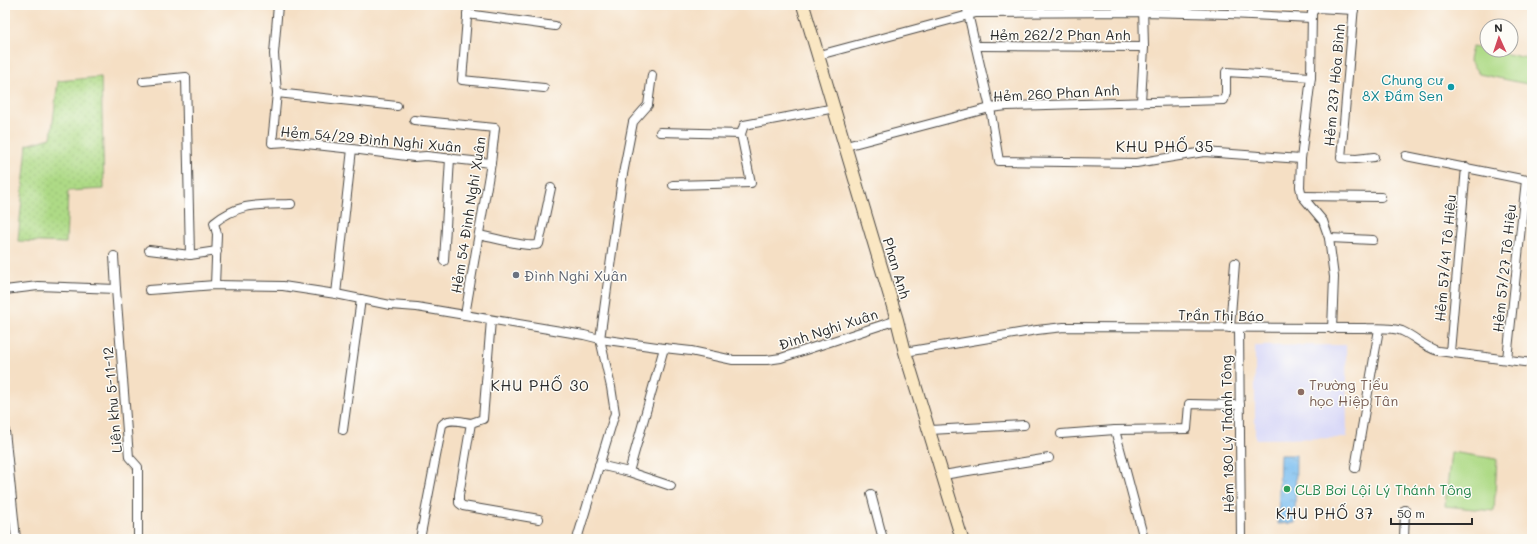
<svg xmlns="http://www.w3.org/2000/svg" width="1537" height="544" font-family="Mali,sans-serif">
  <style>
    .built { fill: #d7d7f8 }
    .grass { fill: url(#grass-dots); stroke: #6c8258 }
    .park { fill: #aeda86; stroke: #6c8258 }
    .water { fill: url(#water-ripples); stroke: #52748e }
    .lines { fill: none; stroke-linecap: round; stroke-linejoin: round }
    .street-casing { stroke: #494642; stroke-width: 10 }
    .secondary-casing { stroke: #494642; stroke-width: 14 }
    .street { stroke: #fff; stroke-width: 8 }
    .secondary { stroke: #fae7c3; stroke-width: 12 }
    .culture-dot { fill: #0f9aa8; stroke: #fdfcf7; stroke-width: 1.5 }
    .worship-dot { fill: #6b7280; stroke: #fdfcf7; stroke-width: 1.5 }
    .education-dot { fill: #8d6e63; stroke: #fdfcf7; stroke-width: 1.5 }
    .leisure-dot { fill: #2e9e5b; stroke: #fdfcf7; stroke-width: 1.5 }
    .labels { text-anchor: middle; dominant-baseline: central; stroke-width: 3; stroke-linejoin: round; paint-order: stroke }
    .street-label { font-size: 14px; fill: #2b2b2b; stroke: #fdfcf7 }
    .culture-label { font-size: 14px; fill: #0d838f; stroke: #fdfcf7; text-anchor: end }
    .worship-label { font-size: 14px; fill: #5b616d; stroke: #fdfcf7; text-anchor: start }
    .education-label { font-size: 14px; fill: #785e54; stroke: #fdfcf7; text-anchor: start }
    .leisure-label { font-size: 14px; fill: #27864d; stroke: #fdfcf7; text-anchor: start }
    .neighbourhood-label { font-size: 15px; letter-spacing: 1px; fill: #2b2b2b; stroke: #fdfcf7 }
  </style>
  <defs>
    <pattern id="grass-dots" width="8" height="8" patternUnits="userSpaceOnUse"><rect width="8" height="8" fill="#aeda86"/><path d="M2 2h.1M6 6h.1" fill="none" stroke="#96bb74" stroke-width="1.8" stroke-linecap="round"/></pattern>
    <pattern id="water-ripples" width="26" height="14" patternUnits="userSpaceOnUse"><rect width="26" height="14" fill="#7abef0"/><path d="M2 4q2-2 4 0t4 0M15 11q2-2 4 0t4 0" fill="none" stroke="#649bc3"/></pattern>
  </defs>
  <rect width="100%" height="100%" fill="#fdfcf7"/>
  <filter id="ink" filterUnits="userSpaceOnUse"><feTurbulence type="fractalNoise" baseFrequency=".025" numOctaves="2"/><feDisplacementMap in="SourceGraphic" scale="8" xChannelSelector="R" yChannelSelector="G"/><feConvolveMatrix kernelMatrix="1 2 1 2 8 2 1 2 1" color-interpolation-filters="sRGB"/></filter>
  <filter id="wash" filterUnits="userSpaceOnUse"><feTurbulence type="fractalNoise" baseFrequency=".012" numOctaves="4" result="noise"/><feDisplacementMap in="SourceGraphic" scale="16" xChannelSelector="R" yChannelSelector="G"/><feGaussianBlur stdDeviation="0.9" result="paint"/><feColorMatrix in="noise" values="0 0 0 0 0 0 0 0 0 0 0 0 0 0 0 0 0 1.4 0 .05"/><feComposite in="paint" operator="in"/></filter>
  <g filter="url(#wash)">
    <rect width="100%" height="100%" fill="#f5dfc4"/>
    <!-- built -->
    <polygon class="built" points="1346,345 1347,438 1255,439 1255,346"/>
    <!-- grass -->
    <polygon class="grass" points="101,77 104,189 68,191 66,243 18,241 27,145 51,138 58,81"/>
    <!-- park -->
    <g class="park">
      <polygon points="1472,47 1532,59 1532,85 1479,74 1469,60"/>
      <polygon points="1451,452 1497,459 1494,511 1445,506"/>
    </g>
    <!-- water -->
    <polygon class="water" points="1280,455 1296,455 1295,523 1278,524"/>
  </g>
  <g filter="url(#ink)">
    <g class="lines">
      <!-- street casing -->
      <g class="street-casing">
        <g id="street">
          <polyline points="278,5 274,54 277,93 272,143 288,142 352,149 414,157 426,156 491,163"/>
          <polyline points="468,5 462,80 544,88"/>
          <polyline points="966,5 990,108 999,161 1136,163 1204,152 1301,159"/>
          <polyline points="1354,6 1341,158 1356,159 1374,157"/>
          <polyline points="467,14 555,26"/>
          <polyline points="977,46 1144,47"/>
          <polyline points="819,55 976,13 1143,12 1229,14 1311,18"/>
          <polyline points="143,81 186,77 190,255"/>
          <polyline points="277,93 397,106"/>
          <polyline points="1141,102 1144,47 1143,5"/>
          <polyline points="414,120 495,128 491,163 465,315"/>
          <polyline points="660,132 741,134"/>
          <polyline points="846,146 990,108 1007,106 1224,100 1226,93 1226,72 1311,77"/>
          <polyline points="1406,156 1532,181"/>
          <polyline points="673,185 751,183 741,134 744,125 835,108"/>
          <polyline points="1302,196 1381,197"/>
          <path d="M479,235C490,237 531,249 539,244L551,188"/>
          <polyline points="1329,238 1373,240"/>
          <polyline points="149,250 190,255 217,251"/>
          <polyline points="114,256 116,289 129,457 138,467 138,539"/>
          <polyline points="444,261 450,158"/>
          <path d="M215,285L217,234L214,223C240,202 260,205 291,204"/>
          <polyline points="5,290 38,286 116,289"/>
          <polyline points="149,290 215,285 283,286 336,294 390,305 417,307 584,335 600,339 664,348 691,351 733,360 767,360 781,358 897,320"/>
          <polyline points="336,294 352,149"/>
          <polyline points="491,320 483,419 471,423 459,495 459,503 463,506 539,519"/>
          <polyline points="1230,328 1235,263"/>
          <polyline points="1239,328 1241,539"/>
          <polyline points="1332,329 1334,277 1329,238 1323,221 1302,196 1300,187 1301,159 1311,77 1312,12 1317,8 1354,10"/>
          <path d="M905,352L1037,330L1064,327L1365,328C1376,329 1391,327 1402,331C1416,337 1422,346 1438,351L1532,363"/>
          <polyline points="1450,352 1466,167"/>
          <polyline points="1507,359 1526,180"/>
          <polyline points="343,430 361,299"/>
          <polyline points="930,430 1024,425"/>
          <polyline points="1115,430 1144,539"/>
          <polyline points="5,431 16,539"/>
          <polyline points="1061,434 1115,430 1187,429 1189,404 1240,405"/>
          <polyline points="599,465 629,472 671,486"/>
          <polyline points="1355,468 1379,329"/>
          <polyline points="629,472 664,348"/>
          <polyline points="943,475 1049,458"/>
          <polyline points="871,494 883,539"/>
          <path d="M420,539L442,425C448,417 462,422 471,423"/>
          <polyline points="577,539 615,413 611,387 600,339 622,179 633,122 648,105 652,75"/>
          <polyline points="1404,539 1405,510"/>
        </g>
      </g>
      <!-- secondary casing -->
      <g class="secondary-casing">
        <polyline id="secondary" points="803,5 897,320 905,352 962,539"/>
      </g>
      <!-- street -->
      <use href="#street" class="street"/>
      <!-- secondary -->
      <use href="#secondary" class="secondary"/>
    </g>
  </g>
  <!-- markers -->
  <circle class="culture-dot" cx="1451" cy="87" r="4"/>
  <circle class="worship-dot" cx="516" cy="275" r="4"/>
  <circle class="education-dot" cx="1301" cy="392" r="4"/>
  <circle class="leisure-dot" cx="1287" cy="489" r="4"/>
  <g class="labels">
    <!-- street labels -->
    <g class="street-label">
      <text x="1060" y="34">Hẻm 262/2 Phan Anh</text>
      <text transform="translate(1334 85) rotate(-85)">Hẻm 237 Hòa Bình</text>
      <text transform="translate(1056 93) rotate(-3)">Hẻm 260 Phan Anh</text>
      <text transform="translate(371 139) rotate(5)">Hẻm 54/29 Đình Nghi Xuân</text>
      <text transform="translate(468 215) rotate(-81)">Hẻm 54 Đình Nghi Xuân</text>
      <text transform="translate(1445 258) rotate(-85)">Hẻm 57/41 Tô Hiệu</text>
      <text transform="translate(897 268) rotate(73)">Phan Anh</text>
      <text transform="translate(1504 268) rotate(-84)">Hẻm 57/27 Tô Hiệu</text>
      <text transform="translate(1221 315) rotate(1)">Trần Thị Báo</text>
      <text transform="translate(828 329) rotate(-18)">Đình Nghi Xuân</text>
      <text transform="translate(112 400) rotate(-95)">Liên khu 5-11-12</text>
      <text transform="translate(1227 434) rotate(-91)">Hẻm 180 Lý Thánh Tông</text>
    </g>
    <!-- culture labels -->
    <g class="culture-label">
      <text x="1443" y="79">Chung cư<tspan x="1443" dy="16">8X Đầm Sen</tspan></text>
    </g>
    <!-- worship labels -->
    <g class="worship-label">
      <text x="524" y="275">Đình Nghi Xuân</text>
    </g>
    <!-- education labels -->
    <g class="education-label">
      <text x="1309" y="384">Trường Tiểu<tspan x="1309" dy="16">học Hiệp Tân</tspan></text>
    </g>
    <!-- leisure labels -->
    <g class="leisure-label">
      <text x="1295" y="489">CLB Bơi Lội Lý Thánh Tông</text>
    </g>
    <!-- neighbourhood labels -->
    <g class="neighbourhood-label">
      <text x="1165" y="146">KHU PHỐ 35</text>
      <text x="540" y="385">KHU PHỐ 30</text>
      <text x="1325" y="513">KHU PHỐ 37</text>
    </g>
  </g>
  <!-- margin -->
  <rect width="1537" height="544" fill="none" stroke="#fdfcf7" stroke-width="20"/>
  <!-- north arrow -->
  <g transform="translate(1499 38) rotate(357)"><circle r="19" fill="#fdfcf7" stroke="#a9a8a5"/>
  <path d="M0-3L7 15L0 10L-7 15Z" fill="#d1495b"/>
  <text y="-6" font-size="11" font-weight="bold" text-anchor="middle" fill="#2b2b2b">N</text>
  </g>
  <!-- scale -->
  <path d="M1391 518v6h81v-6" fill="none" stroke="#2b2b2b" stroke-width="2"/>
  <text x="1397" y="518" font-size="12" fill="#2b2b2b" stroke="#fdfcf7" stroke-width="3" paint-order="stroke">50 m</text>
</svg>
